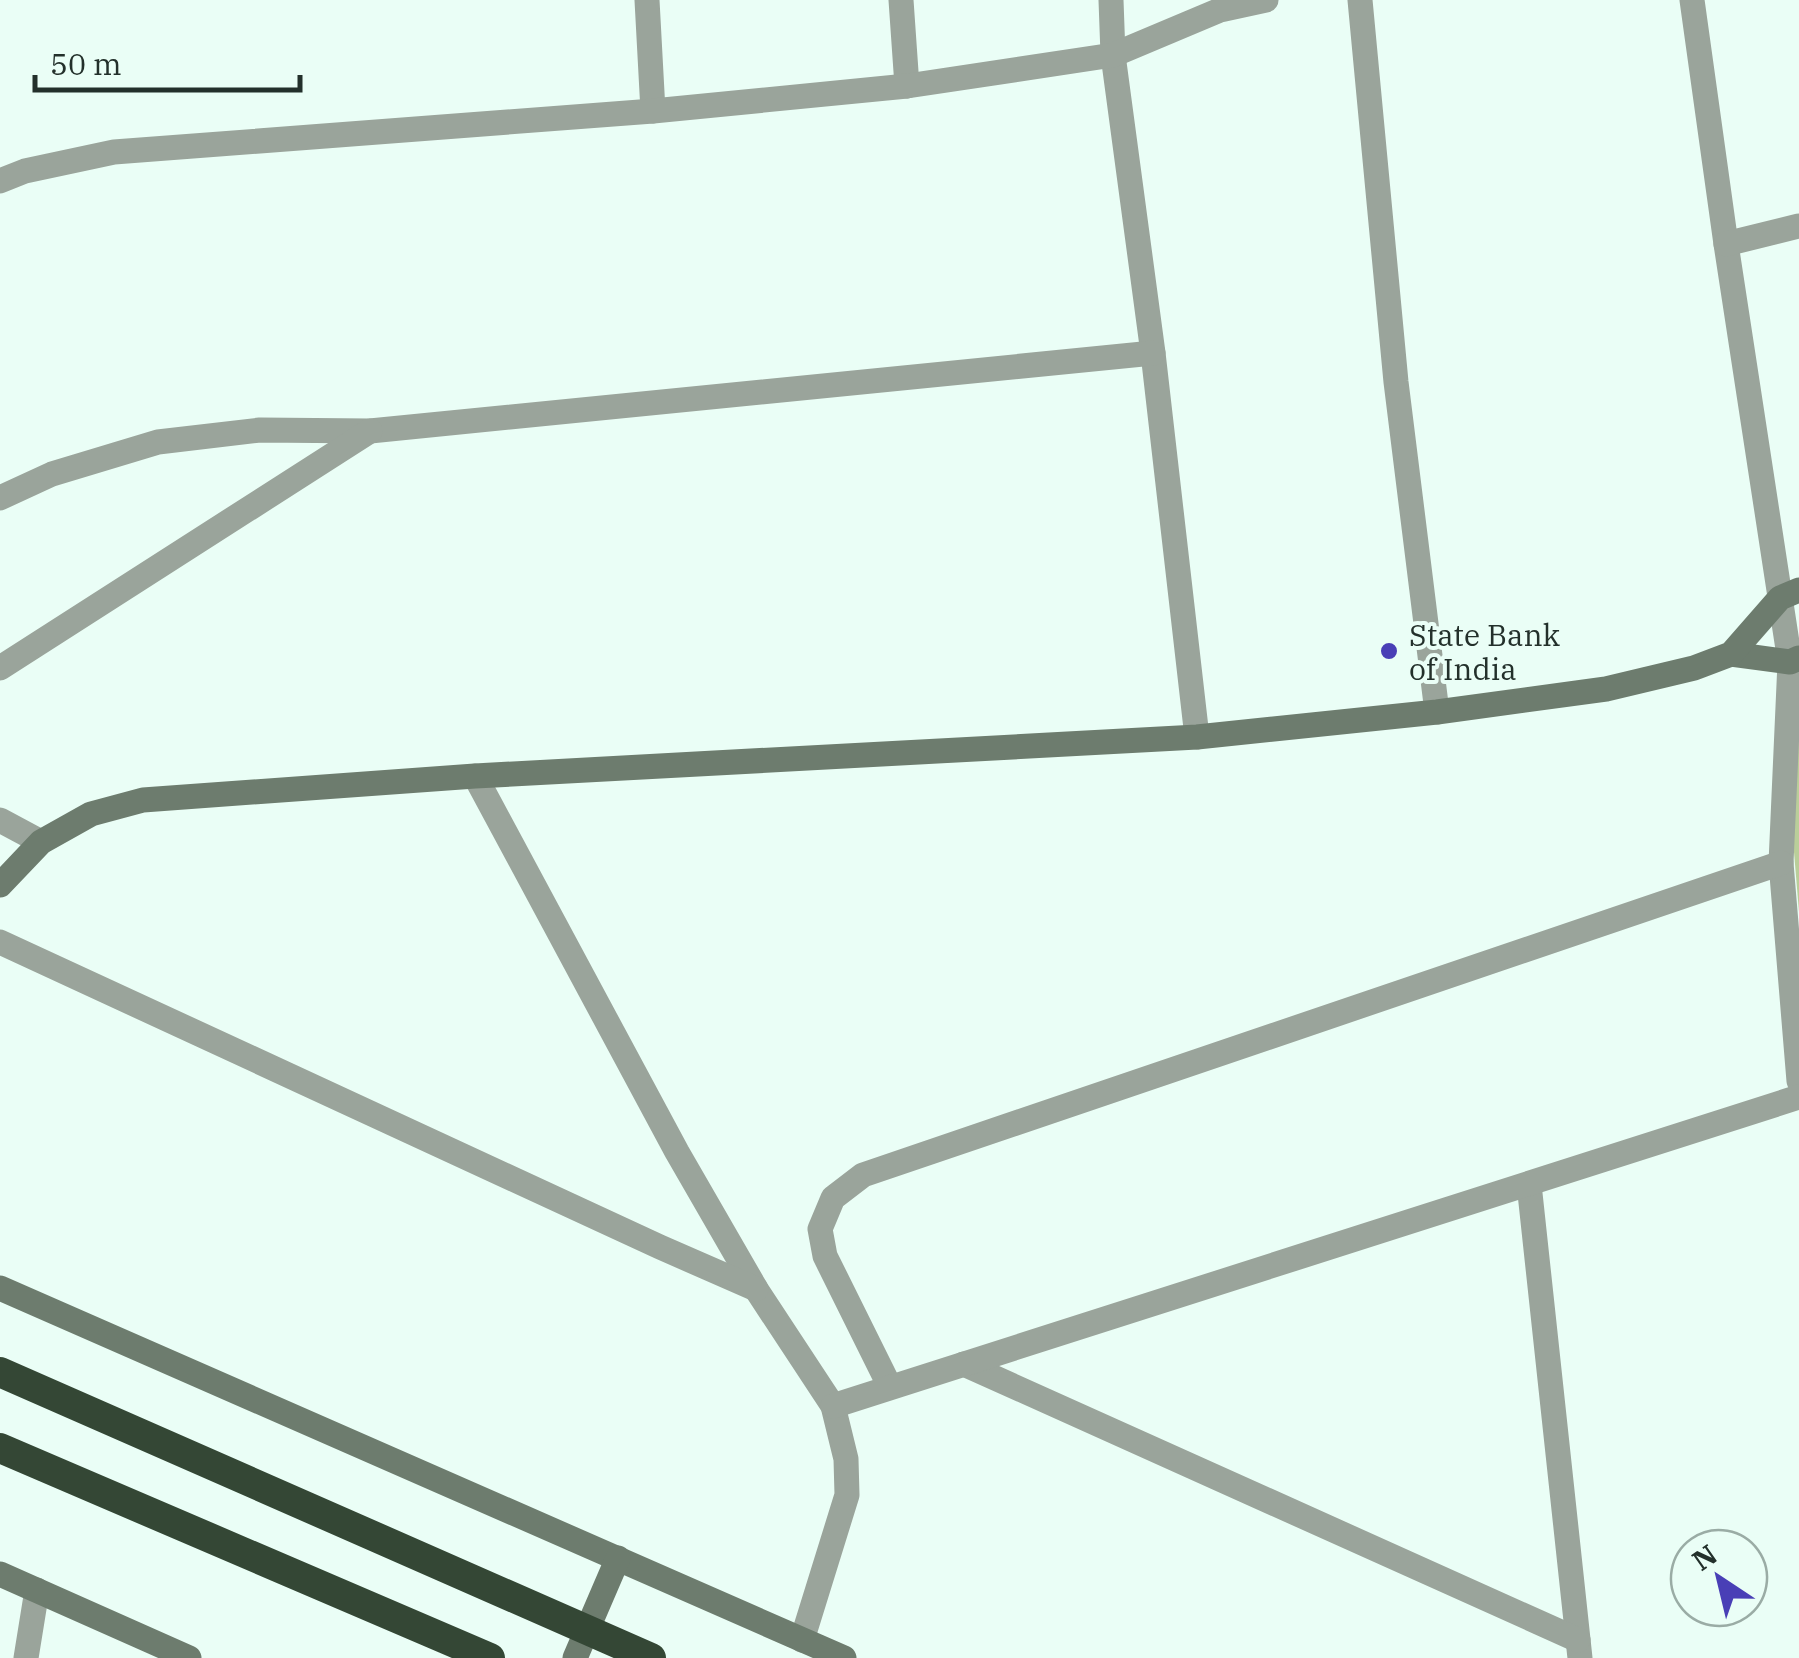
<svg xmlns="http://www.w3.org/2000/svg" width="1799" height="1658" font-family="'IBM Plex Serif',serif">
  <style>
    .green { fill: #bace9a }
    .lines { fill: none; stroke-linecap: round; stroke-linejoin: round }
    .street { stroke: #9aa49b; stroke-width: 25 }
    .secondary { stroke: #6d7c6e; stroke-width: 25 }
    .highway { stroke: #344735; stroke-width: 30 }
    .poi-dot { fill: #493fb6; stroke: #eafef6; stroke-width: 4 }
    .labels { text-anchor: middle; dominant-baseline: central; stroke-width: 8; stroke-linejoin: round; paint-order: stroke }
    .poi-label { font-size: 30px; fill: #23302b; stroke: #eafef6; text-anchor: start }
  </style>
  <rect width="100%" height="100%" fill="#eafef6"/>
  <!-- green -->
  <polygon class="green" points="1799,738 1799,912 1785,744"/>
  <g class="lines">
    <!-- street -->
    <g class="street">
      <polyline points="647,0 653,111"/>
      <polyline points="901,0 907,86"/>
      <polyline points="1111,0 1113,55 1153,353 1197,737"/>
      <polyline points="1360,0 1396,382 1437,712"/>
      <polyline points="1692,0 1726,244 1790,662 1781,863 1799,1081"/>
      <polyline points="0,181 25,171 114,152 653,111 907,86 1113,55 1220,10 1266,0"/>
      <polyline points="1726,244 1799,226"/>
      <polyline points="0,498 52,474 158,442 260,430 370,431 1153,353"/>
      <polyline points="0,668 370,431"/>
      <polyline points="475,776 677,1152 756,1289 833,1406 846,1459 847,1495 802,1640"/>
      <polyline points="0,820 41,842"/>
      <polyline points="0,942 660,1247 756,1289"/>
      <polyline points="1529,1184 1580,1658"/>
      <polyline points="964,1364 1578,1640"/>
      <polyline points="890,1387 825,1256 820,1229 833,1198 863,1175 1781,863"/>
      <polyline points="833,1406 1799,1097"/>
      <polyline points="26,1658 37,1590"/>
    </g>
    <!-- secondary -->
    <g class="secondary">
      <polyline points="1731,654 1790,662 1799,658"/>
      <polyline points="0,885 41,842 91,814 143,800 475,776 1197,737 1437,712 1606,689 1694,668 1731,654 1780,598 1799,590"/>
      <polyline points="0,1288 844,1658"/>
      <polyline points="0,1574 189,1658"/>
      <polyline points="575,1658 618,1558"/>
    </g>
    <!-- highway -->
    <g class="highway">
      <polyline points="0,1372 651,1658"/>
      <polyline points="0,1448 490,1658"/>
    </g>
  </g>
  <!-- markers -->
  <circle class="poi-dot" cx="1389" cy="651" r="10"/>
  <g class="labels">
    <!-- poi labels -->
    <g class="poi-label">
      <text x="1409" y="634">State Bank<tspan x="1409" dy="34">of India</tspan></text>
    </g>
  </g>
  <!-- north arrow -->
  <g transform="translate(1719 1578) rotate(325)"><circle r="48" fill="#eafef6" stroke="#9aaca5" stroke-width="2.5"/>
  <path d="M0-8L18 38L0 25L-18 38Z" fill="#493fb6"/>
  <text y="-15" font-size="28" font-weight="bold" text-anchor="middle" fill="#23302b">N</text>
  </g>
  <!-- scale -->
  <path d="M35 75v15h265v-15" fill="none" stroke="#23302b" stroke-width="5"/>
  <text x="50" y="75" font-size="30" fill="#23302b" stroke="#eafef6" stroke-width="8" paint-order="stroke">50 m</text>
</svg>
